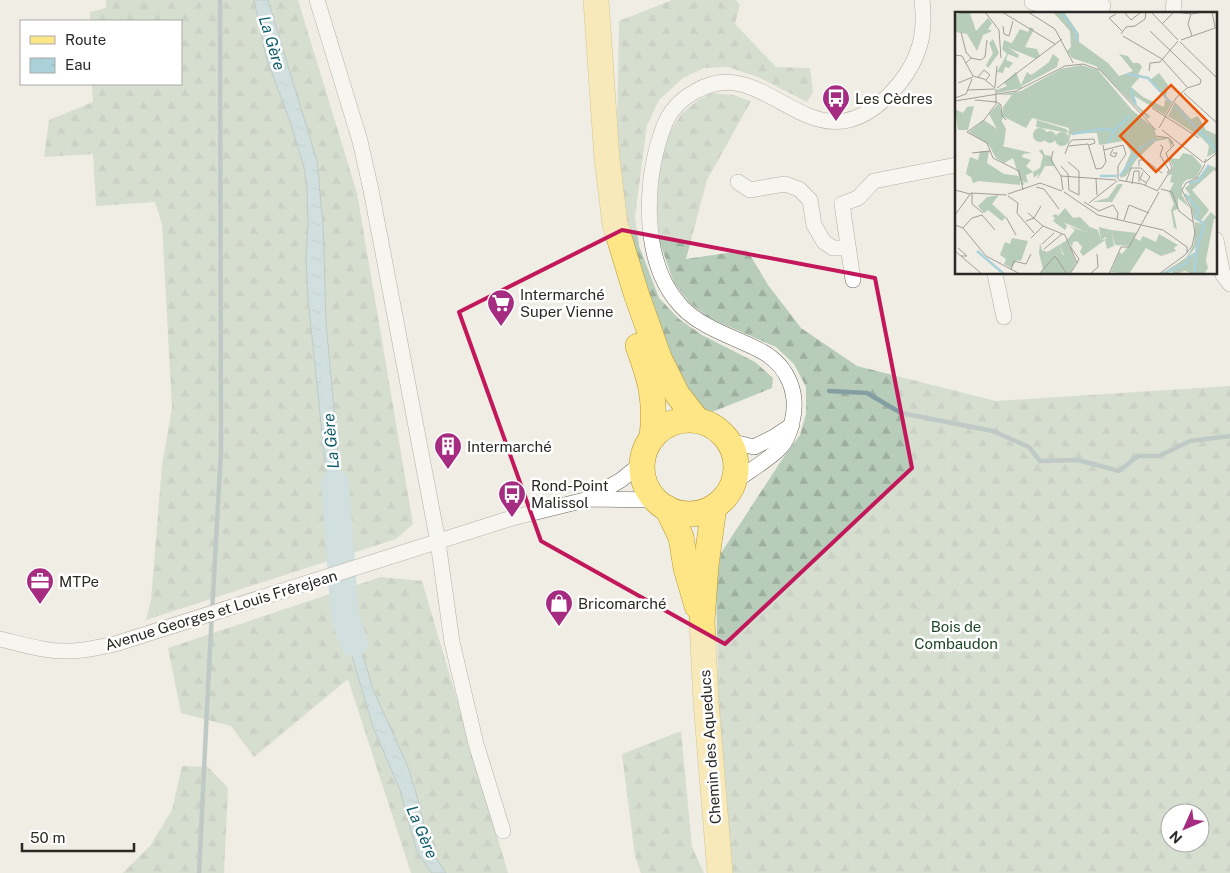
<svg xmlns="http://www.w3.org/2000/svg" width="1230" height="873" font-family="'Public Sans',sans-serif">
  <style>
    .forest { fill: url(#forest-firs); fill-rule: evenodd }
    .water { fill: url(#water-ripples); stroke: #849fa3 }
    .lines { fill: none; stroke-linecap: round; stroke-linejoin: round }
    .stream { stroke: #849fa3; stroke-width: 4.5 }
    .river { stroke: #aad1d9; stroke-width: 28 }
    .minor-casing { stroke: #67655d; stroke-width: 16 }
    .primary-casing { stroke: #b49830; stroke-width: 26 }
    .minor { stroke: #fff; stroke-width: 15 }
    .primary { stroke: #fee586; stroke-width: 25 }
    .marked { fill: none; stroke: #c2185b; stroke-width: 4; stroke-linejoin: round }
    .labels { text-anchor: middle; dominant-baseline: central; stroke-width: 5; stroke-linejoin: round; paint-order: stroke }
    .poi-label { font-size: 15px; fill: #2b2926; stroke: #fff; text-anchor: start }
    .street-label { font-size: 15px; fill: #2b2926; stroke: #fff }
    .park-label { font-size: 15px; fill: #1e4725; stroke: #fff }
    .water-label { font-size: 16px; font-style: italic; fill: #0c5c69; stroke: #fff }
    .inset-river { fill: none; stroke: #aad1d9; stroke-width: 2.5 }
    .inset-road { fill: none; stroke: #a19f98; stroke-width: 1 }
    .view { fill: #e8590c; fill-opacity: 0.15; stroke: #e8590c; stroke-width: 2.5 }
    .inset-edge { fill: none; stroke: #2b2926; stroke-width: 2.5 }
  </style>
  <defs>
    <pattern id="forest-firs" width="22" height="20" patternUnits="userSpaceOnUse" patternTransform="scale(1.25)"><rect width="22" height="20" fill="#b7ccb9"/><path d="M5 1l3.5 6h-7zM16 11l3.5 6h-7z" fill="#9eaf9f"/></pattern>
    <pattern id="water-ripples" width="26" height="14" patternUnits="userSpaceOnUse" patternTransform="scale(1.25)"><rect width="26" height="14" fill="#aad1d9"/><path d="M2 4q2-2 4 0t4 0M15 11q2-2 4 0t4 0" fill="none" stroke="#92b3ba"/></pattern>
  </defs>
  <rect width="100%" height="100%" fill="#f0ede4"/>
  <!-- forest -->
  <g class="forest">
    <polygon points="106,0 298,0 357,193 413,524 396,539 146,620 151,600 162,465 172,408 162,224 155,202 96,206 93,154 44,157 49,120 93,102 92,84 181,84 181,21 90,21 90,12 106,8"/>
    <polygon points="672,0 736,0 740,5 735,24 776,67 810,68 813,92 807,102 758,77 728,67 704,68 683,78 659,100 647,125 635,216 639,246 659,298 679,319 702,335 755,362 773,378 772,388 707,414 673,372 616,191 619,21"/>
    <path d="M712,93L733,95L751,101L707,180L686,259L747,250L768,285L801,328L857,366L996,401L1230,386V873H728L720,775L716,584L721,553L781,461L800,435L806,414V387L794,364L776,347L709,318L690,303L674,283L659,240L656,203V169L664,141L682,113L697,101ZM1170,813H1200V843H1170Z"/>
    <polygon points="381,577 422,581 508,873 411,873 348,679 254,757 231,726 181,713 168,648"/>
    <polygon points="681,731 692,847 704,873 641,873 635,856 622,754"/>
    <polygon points="182,766 208,767 228,788 224,873 123,873 150,846 172,810"/>
  </g>
  <!-- water -->
  <g class="water">
    <polygon points="254,0 268,0 317,161 323,224 326,322 344,519 335,522 325,462 308,298 306,259 308,225 307,186 304,168 291,124 266,57"/>
    <polygon points="348,606 373,689 408,767 418,800 429,845 433,854 446,873 432,873 421,858 416,849 400,790 373,727 338,609"/>
  </g>
  <g class="lines">
    <!-- stream -->
    <g class="stream">
      <polyline points="829,391 867,393 901,413 993,431 1029,447 1040,461 1078,460 1119,471 1138,456 1159,456 1190,441 1230,436"/>
      <polyline points="199,873 209,667 221,450 220,0"/>
    </g>
    <!-- river -->
    <polyline class="river" points="335,483 345,617 354,643"/>
    <!-- minor casing -->
    <g class="minor-casing">
      <g id="minor">
        <polyline points="317,0 360,141 371,190 438,542 452,642 476,744 503,831"/>
        <polyline points="1032,2 1042,5 1103,6"/>
        <polyline points="1173,14 1174,0"/>
        <polyline points="738,182 750,190 785,184 799,189 810,200 814,225 824,242 833,248 848,248"/>
        <polyline points="1216,240 1223,275 1230,284"/>
        <polyline points="995,274 1004,317"/>
        <polyline points="853,280 842,204 858,198 874,181 956,165"/>
        <polyline points="729,441 754,447 774,437 792,425"/>
        <path d="M734,482C749,471 767,461 780,448C787,441 790,432 792,422C799,395 789,367 763,352C738,338 702,329 681,306C640,262 644,179 664,126C670,110 681,99 696,91C770,48 815,184 899,84C920,58 926,33 922,0"/>
        <polyline points="590,498 621,480 642,463"/>
        <path d="M0,639C22,644 46,652 69,651C84,651 100,647 115,644L512,518L589,499L656,500"/>
      </g>
    </g>
    <!-- primary casing -->
    <g class="primary-casing">
      <g id="primary">
        <polyline points="596,0 607,159 615,224 636,293 659,358 677,394 697,420"/>
        <path d="M638,346C651,381 656,400 652,438"/>
        <circle cx="689" cy="467" r="47"/>
        <polyline points="714,507 706,565 702,621 706,702 720,873"/>
        <polyline points="667,508 681,537 686,568 697,606"/>
      </g>
    </g>
    <!-- minor -->
    <use href="#minor" class="minor"/>
    <!-- primary -->
    <use href="#primary" class="primary"/>
  </g>
  <!-- marked area -->
  <path d="M0 0H1230V873H0ZM622,230L875,278L912,468L725,644L541,541L459,312Z" fill="#f0ede4" fill-opacity=".55" fill-rule="evenodd"/>
  <path class="marked" d="M622,230L875,278L912,468L725,644L541,541L459,312Z"/>
  <!-- icons -->
  <defs>
    <g id="bus-pin" transform="scale(1.4375)"><path d="M0 17L-7.5 6A9.5 9.5 0 1 1 7.5 6Z" fill="#a62c81" stroke="#fff"/><path d="M-5-6H5V4H4V6H2V4H-2V6H-4V4H-5ZM-3.5-4V0h7V-4ZM-3.5 1.2v1.5H-2V1.2ZM2 1.2v1.5H3.5V1.2Z" fill="#fff"/></g>
    <g id="supermarket-pin" transform="scale(1.4375)"><path d="M0 17L-7.5 6A9.5 9.5 0 1 1 7.5 6Z" fill="#a62c81" stroke="#fff"/><path d="M-6-5.5h2.5l.6 2H6L4.5 2H-2.5L-4.4-4H-6ZM-1.5 3.2a1.3 1.3 0 1 0 .1 0ZM3 3.2a1.3 1.3 0 1 0 .1 0Z" fill="#fff"/></g>
    <g id="building-pin" transform="scale(1.4375)"><path d="M0 17L-7.5 6A9.5 9.5 0 1 1 7.5 6Z" fill="#a62c81" stroke="#fff"/><path d="M-4-6H4V6H1V3H-1V6H-4ZM-2.5-4.3h1.7v1.8h-1.7ZM.8-4.3h1.7v1.8H.8ZM-2.5-1h1.7V.8h-1.7ZM.8-1h1.7V.8H.8Z" fill="#fff"/></g>
    <g id="office-pin" transform="scale(1.4375)"><path d="M0 17L-7.5 6A9.5 9.5 0 1 1 7.5 6Z" fill="#a62c81" stroke="#fff"/><path d="M-6-3h4V-5.5h4V-3h4V5H-6ZM-1-4.5V-3h2v-1.5ZM-6 0V1H6V0Z" fill="#fff"/></g>
    <g id="shop-pin" transform="scale(1.4375)"><path d="M0 17L-7.5 6A9.5 9.5 0 1 1 7.5 6Z" fill="#a62c81" stroke="#fff"/><path d="M-5-2.5h2.3a2.7 3.5 0 0 1 5.4 0H5L5.5 6h-11ZM-1.5-2.5h3a1.5 2.3 0 0 0-3 0Z" fill="#fff"/></g>
  </defs>
  <g fill-rule="evenodd">
    <use href="#bus-pin" x="836" y="98"/>
    <use href="#supermarket-pin" x="501" y="303"/>
    <use href="#building-pin" x="448" y="446"/>
    <use href="#bus-pin" x="512" y="494"/>
    <use href="#office-pin" x="40" y="581"/>
    <use href="#shop-pin" x="559" y="603"/>
  </g>
  <g class="labels">
    <!-- poi labels -->
    <g class="poi-label">
      <text x="855" y="98">Les Cèdres</text>
      <text x="520" y="294">Intermarché<tspan x="520" dy="17">Super Vienne</tspan></text>
      <text x="467" y="446">Intermarché</text>
      <text x="531" y="485">Rond-Point<tspan x="531" dy="17">Malissol</tspan></text>
      <text x="59" y="581">MTPe</text>
      <text x="578" y="603">Bricomarché</text>
    </g>
    <!-- street labels -->
    <g class="street-label">
      <text transform="translate(221 610) rotate(-17)">Avenue Georges et Louis Frêrejean</text>
      <text transform="translate(710 747) rotate(-94)">Chemin des Aqueducs</text>
    </g>
    <!-- park labels -->
    <g class="park-label">
      <text x="956" y="626">Bois de<tspan x="956" dy="17">Combaudon</tspan></text>
    </g>
    <!-- water labels -->
    <g class="water-label">
      <text transform="translate(272 43) rotate(73)">La Gère</text>
      <text transform="translate(331 441) rotate(-95)">La Gère</text>
      <text transform="translate(422 832) rotate(67)">La Gère</text>
    </g>
  </g>
  <!-- overview -->
  <g transform="translate(955 12)">
    <rect width="262" height="262" fill="#f0ede4"/>
    <path d="M75,15L79,17L70,35L82,37L85,44L81,47L54,36L65,17L73,20ZM38,27L44,41L33,56L31,53L38,41L34,31ZM61,60L67,76L42,81V78L52,74L49,71ZM44,91L48,106L42,117L34,102ZM82,108L111,117L114,121L81,115ZM47,134L77,141L68,142L67,145L76,148L71,154L78,160L71,163L73,171L67,169L70,172L67,173L58,146L49,151L41,146ZM25,139H34L32,151L49,162L65,164V173L24,169L18,171L16,165L11,162L12,157L15,145L23,148ZM44,183L37,192L51,205L47,209L33,198L29,201L23,194L32,185ZM110,196L118,206L125,205L135,215L131,220L108,210L112,214L110,218L98,209L101,205L107,209L103,204ZM240,210L248,212L244,231L229,250L239,232ZM144,215L156,218L182,221L174,234L160,233L157,221L146,228ZM204,222L223,233L219,236L221,239L206,244L191,236L174,262L156,260L164,240L167,242L180,226L185,229L188,224L201,230ZM57,226L73,229L66,249L62,248L56,256L49,252L51,247L45,243L50,230L55,232ZM112,228L121,251L117,258L104,233ZM240,243L238,262L230,259L219,262L216,258L225,256Z" fill="#b7ccb9"/>
    <path d="M9,0L15,1L21,19L33,6L37,11L33,17L37,19L28,23L22,39L12,22L0,20V3ZM98,0H109L124,22V30L153,51L164,64L178,59L164,42L173,44L178,51H184L187,55L183,62L190,65H185L176,75L188,85L209,95L210,88L218,89L210,103L178,83L180,92L195,104L193,107L141,54L117,46L112,39L116,35L115,19ZM49,28L58,32L54,36L64,43L63,46L53,42L51,48L58,51L54,56L50,55L48,61L42,60L52,42L47,37ZM98,42L104,47L102,55L115,48L65,75L72,60L76,63L82,59L94,50ZM126,53L143,58L177,98L199,116L202,126L209,125L218,129L216,136L213,127L201,129L181,148L171,164L165,166L176,140L169,129L144,133L142,121H138L116,122L113,133L114,116L77,106L71,116L47,104L48,95L57,83H43L66,79L106,57ZM204,61L213,73L211,86L195,68ZM220,90L236,107L243,104L251,118L262,123V140L252,145L254,134L247,126L213,104ZM19,94L13,118H3L0,97L8,101L12,95ZM29,108L42,117L46,108L51,117L49,132L41,146L34,133L14,120ZM87,137L90,143L96,144L101,158L99,154H90L82,168L84,161L79,166L78,160L85,156L88,144L84,139ZM228,141L237,143L247,154L241,166L231,168L227,173V183L235,196L223,186V197L218,199L222,217L219,216L216,198L219,192L214,180L219,171L215,170L217,162L213,164L218,155L214,146L224,147ZM253,153L262,156V160L259,158L237,178L254,198L245,210L239,207L235,191L230,184L235,183L230,176L249,161ZM163,172H168L157,190H137L153,186ZM256,200L262,206L259,207L251,248L253,256L249,262H238L240,243L225,257L206,262L240,240L247,211ZM101,202L113,214L131,220L135,215L143,218L146,228L151,227V221H157L159,234L152,237L150,228L128,244L125,240L127,235L122,229L118,230L117,235L112,228L120,218L97,204ZM85,231L87,238L92,240L104,233L108,243H112L117,258L114,262H85L88,257L84,241Z" fill="#b7ccb9"/>
    <path d="M78 123a7 7 0 1 1 14 0a7 7 0 1 1-14 0ZM89 125a6 6 0 1 1 12 0a6 6 0 1 1-12 0ZM100 127a7 7 0 1 1 14 0a7 7 0 1 1-14 0Z" fill="#b7ccb9"/>
    <path class="inset-river" d="M106,0L121,20L122,30M172,62L193,66L216,91M176,77L181,93M219,94L253,127L262,140M117,122L148,117L160,119M153,131L160,117L175,104M145,164H162M165,164L186,136L201,127M234,171L243,169L254,153M230,182L243,197L241,206L249,212L241,241L240,262M22,239L49,262M208,262L232,251L233,246L240,242"/>
    <path class="inset-road" d="M30,0L44,18L46,46M47,0L100,32M73,0L100,17L118,51M169,0L176,8L185,1M257,0L260,15M197,1L223,28M161,2L154,6L167,19M207,12L219,0L236,2M48,14L49,22L54,24L58,9M195,19L246,68L245,72L232,76M6,20L11,40L16,46M166,22L171,15L180,14L190,7L191,0M168,24L207,47L232,75M237,24L233,12L236,2L249,0M226,28L263,15M225,30L263,67M0,43L7,44L18,64L29,67L40,76M11,51L16,46L26,48L30,45L32,28M194,59L195,51L205,50L223,29M23,65L29,58L35,63L31,68M3,71L18,65M40,75L42,54M42,76L107,27M41,77V92L29,108L12,120L32,131L38,146L64,159L68,178M13,78L40,77M229,81L263,112M0,86L11,82L17,67M20,88L42,90M0,89L61,79L110,54L128,52L145,58L201,118M42,90L46,93L47,104L51,108M197,96L244,126M204,116L221,86L232,76M207,118L248,150M201,124L214,126L219,133L211,141L217,156L203,178M113,133L117,128L139,127L140,131L134,133M205,133L208,135L205,143L214,158L212,161M158,137L155,143L160,145L162,141H158M149,138L168,133M98,139L96,148L106,164L108,178M17,141L35,139M110,142L113,134L133,132L141,157M251,147L249,151L263,140M106,154L113,162L114,178L124,183V159L113,150M184,154V148H190L207,161M141,157L147,156L151,150L148,133M188,160L185,167L192,171M106,164L161,168M141,167L142,183M163,167V154L171,142L168,133M163,168L187,172L203,179M171,170L176,156H186L195,165L190,173M177,172L179,159H184V170M81,175L89,177L104,197M206,177L217,180L224,199L238,210M0,178L15,182M109,180L143,203L208,218L232,235V241M17,181V192L28,201M53,182L85,171L107,179M53,184L63,191L62,201L79,221M129,190L144,199L158,193L163,201L162,208M134,191L162,169M73,201L88,214L110,223L122,251L115,262M0,203L16,181L52,183M51,205L61,223M169,208L174,193L194,201M71,209L79,206L86,194M0,213L8,216L31,244L65,262M8,216L17,206L27,203L40,218M76,226L88,214M87,232L99,221M115,234L124,247L122,251M3,236L12,244H6M89,237L107,222M0,239L27,262M56,258L59,249L71,252L76,242M84,262L100,244L112,262M135,262L143,255L142,242M154,262L166,235H174L204,180M204,262L230,243L237,234L240,221L236,196L227,178L231,171L242,166L250,152"/>
    <path class="view" d="M216,73L252,109L201,160L165,124Z"/>
    <rect width="262" height="262" class="inset-edge"/>
  </g>
  <!-- legend -->
  <rect x="20" y="20" width="162" height="65" fill="#ffffff" stroke="#aaa9a8"/>
  <rect x="30" y="36" width="25" height="8" fill="#fee586" stroke="#aaa9a8"/>
  <text x="65" y="45" font-size="15" fill="#2b2926">Route</text>
  <rect x="30" y="58" width="25" height="15" fill="url(#water-ripples)" stroke="#aaa9a8"/>
  <text x="65" y="70" font-size="15" fill="#2b2926">Eau</text>
  <!-- north arrow -->
  <g transform="translate(1185 828) rotate(225)"><circle r="24" fill="#ffffff" stroke="#aaa9a8"/>
  <path d="M0-4L9 19L0 12L-9 19Z" fill="#a62c81"/>
  <text y="-8" font-size="14" font-weight="bold" text-anchor="middle" fill="#2b2926">N</text>
  </g>
  <!-- scale -->
  <path d="M22 843v8h112v-8" fill="none" stroke="#2b2926" stroke-width="2.5"/>
  <text x="30" y="843" font-size="15" fill="#2b2926" stroke="#ffffff" stroke-width="4" paint-order="stroke">50 m</text>
</svg>
